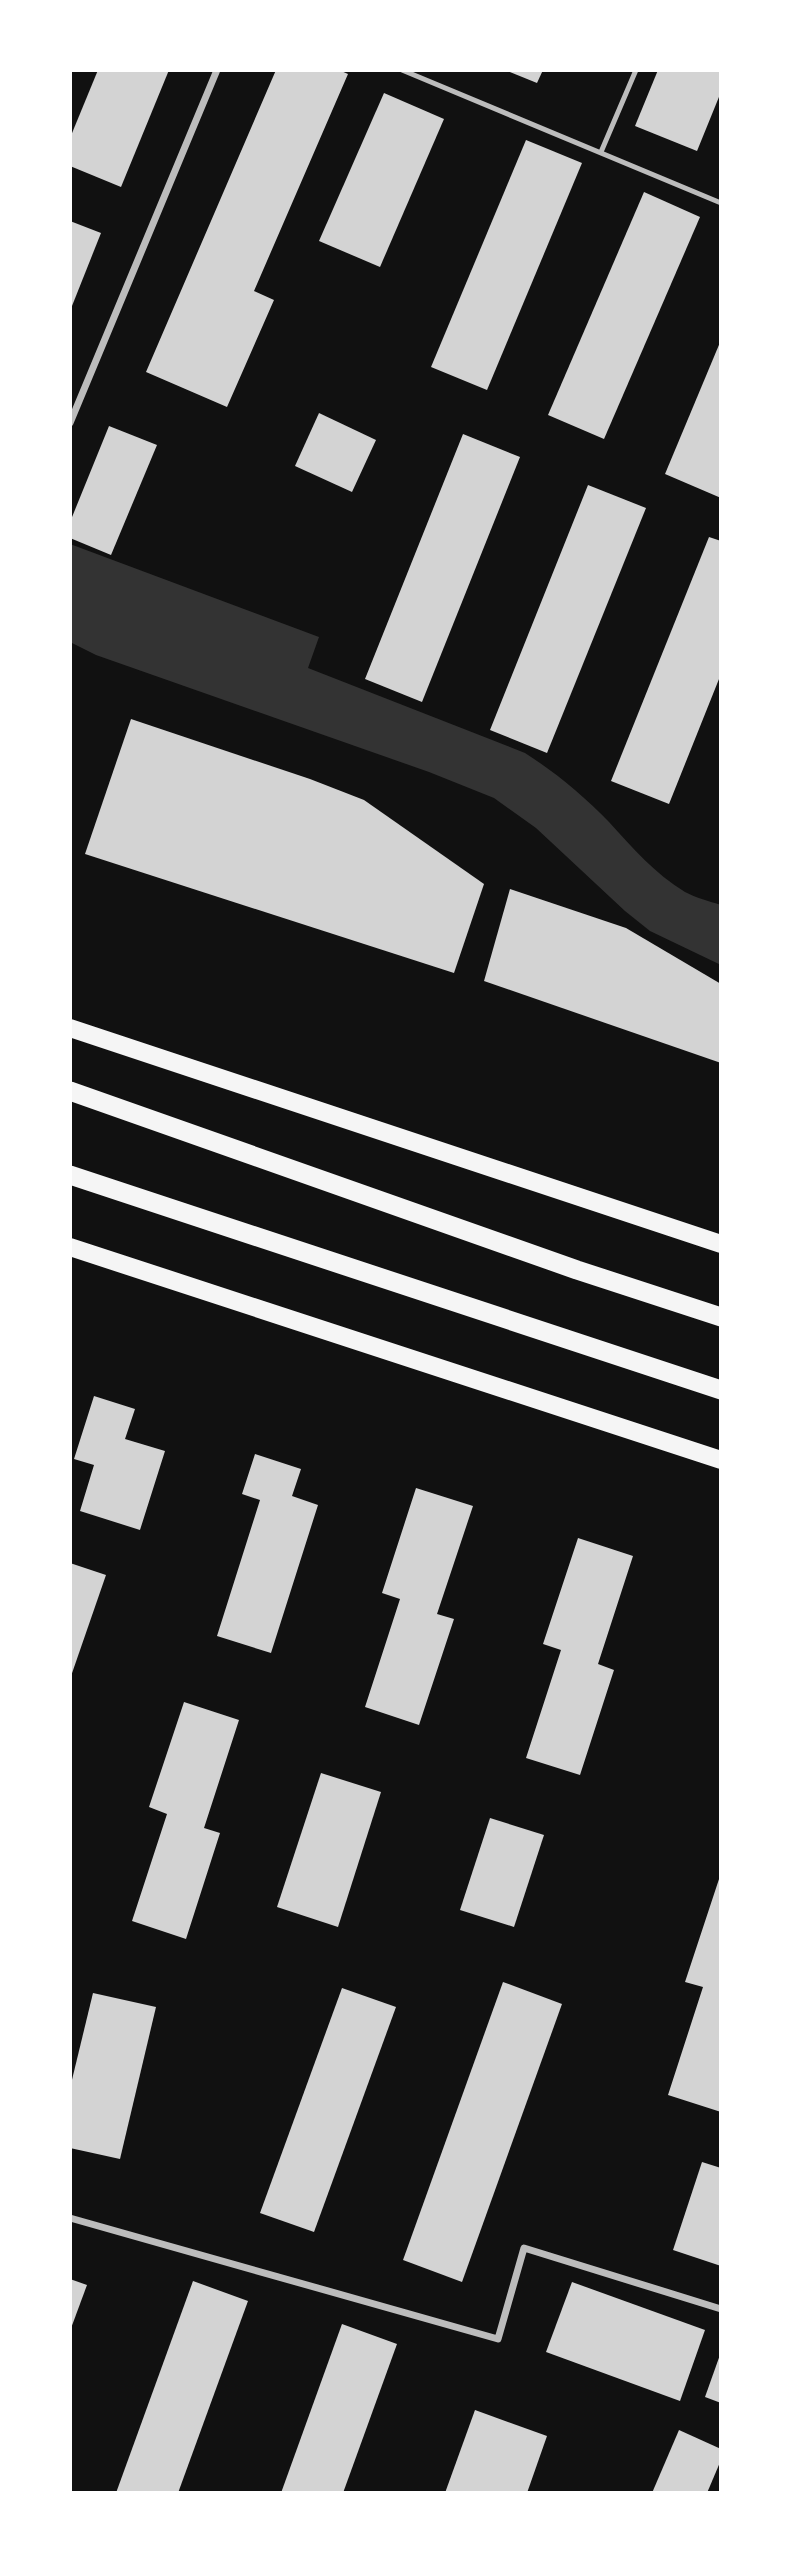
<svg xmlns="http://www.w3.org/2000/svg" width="791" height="2563" font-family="'PT Sans',sans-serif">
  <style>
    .water { fill: #333 }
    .building { fill: #d3d3d3 }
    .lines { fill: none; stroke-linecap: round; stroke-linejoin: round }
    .service { stroke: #bcbcbc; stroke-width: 5 }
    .minor { stroke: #bcbcbc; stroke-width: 7 }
    .primary { stroke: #f5f5f5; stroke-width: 18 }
    .trunk { stroke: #f5f5f5; stroke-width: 19 }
  </style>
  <rect width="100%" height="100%" fill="#111"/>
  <!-- water -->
  <path class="water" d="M70,544L319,637L308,668L525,753C555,772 584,796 609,822C632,847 655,874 685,892C696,898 709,901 721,905V965L650,931L625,911L536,828L494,798L429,772L96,655L70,642Z"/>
  <!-- building -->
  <g class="building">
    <polygon points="98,70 169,70 121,187 70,166 70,138"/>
    <polygon points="276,70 339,70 348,74 254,291 274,300 227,407 146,372"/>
    <polygon points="505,70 543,70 537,83"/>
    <polygon points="658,70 721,70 721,92 697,151 635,126"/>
    <polygon points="384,93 444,119 380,267 319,241"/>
    <polygon points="526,140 582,163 487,390 431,367"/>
    <polygon points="644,192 700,217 604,439 548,415"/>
    <polygon points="70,221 101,233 70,311"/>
    <polygon points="721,340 721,498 665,474"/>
    <polygon points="319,413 376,440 352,492 295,466"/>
    <polygon points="109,426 157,445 111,555 70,538 70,522"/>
    <polygon points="463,434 520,457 422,702 365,679"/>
    <polygon points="588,485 646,508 547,753 490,730"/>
    <polygon points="709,537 721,541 721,674 669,804 611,781"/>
    <polygon points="131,719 310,779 364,800 484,884 454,973 85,854"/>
    <polygon points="510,889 626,928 721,984 721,1063 484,981"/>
    <polygon points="94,1396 135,1409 125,1439 165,1451 140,1530 80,1511 94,1465 74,1459"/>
    <polygon points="255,1454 301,1469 292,1496 318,1505 271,1653 217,1636 260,1500 242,1494"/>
    <polygon points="416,1488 473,1506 437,1614 454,1619 419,1725 365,1707 400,1599 382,1593"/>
    <polygon points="578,1538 633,1556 598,1664 614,1670 580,1775 526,1758 561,1650 543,1644"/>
    <polygon points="70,1563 106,1575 70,1679"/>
    <polygon points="184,1702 239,1720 204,1828 220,1833 186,1939 132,1921 167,1814 149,1807"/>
    <polygon points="321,1773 381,1792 338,1927 277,1907"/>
    <polygon points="490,1818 544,1835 514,1927 460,1910"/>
    <polygon points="721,1873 721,2112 668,2095 703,1987 685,1982"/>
    <polygon points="503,1982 562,2004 462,2282 403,2260"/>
    <polygon points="342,1988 396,2007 314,2232 260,2213"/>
    <polygon points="93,1993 156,2007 120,2159 70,2148 70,2088"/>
    <polygon points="702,2162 721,2168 721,2266 673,2250"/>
    <polygon points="70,2279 87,2285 70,2331"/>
    <polygon points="193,2281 248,2301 178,2493 116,2493"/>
    <polygon points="572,2282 705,2330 680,2401 546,2352"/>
    <polygon points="342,2324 397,2344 343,2493 281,2493"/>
    <polygon points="721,2352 721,2403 705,2397"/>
    <polygon points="475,2410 547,2436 527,2493 445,2493"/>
    <polygon points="679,2430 721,2449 721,2460 707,2493 652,2493"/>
  </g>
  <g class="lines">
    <!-- service -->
    <g class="service">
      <polyline points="402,70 721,203"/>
      <polyline points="601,152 636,70"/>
    </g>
    <!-- minor -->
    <g class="minor">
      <polyline points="70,423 217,70"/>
      <polyline points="70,2218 498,2339 524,2248 721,2309"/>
    </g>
    <!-- primary -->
    <g class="primary">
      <polyline points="70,1028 721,1244"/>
      <polyline points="70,1247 721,1460"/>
    </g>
    <!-- trunk -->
    <g class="trunk">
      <polyline points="70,1091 577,1270 721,1317"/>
      <polyline points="70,1175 721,1390"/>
    </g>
  </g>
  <!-- border -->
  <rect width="791" height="2563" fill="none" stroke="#ffffff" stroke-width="144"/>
</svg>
